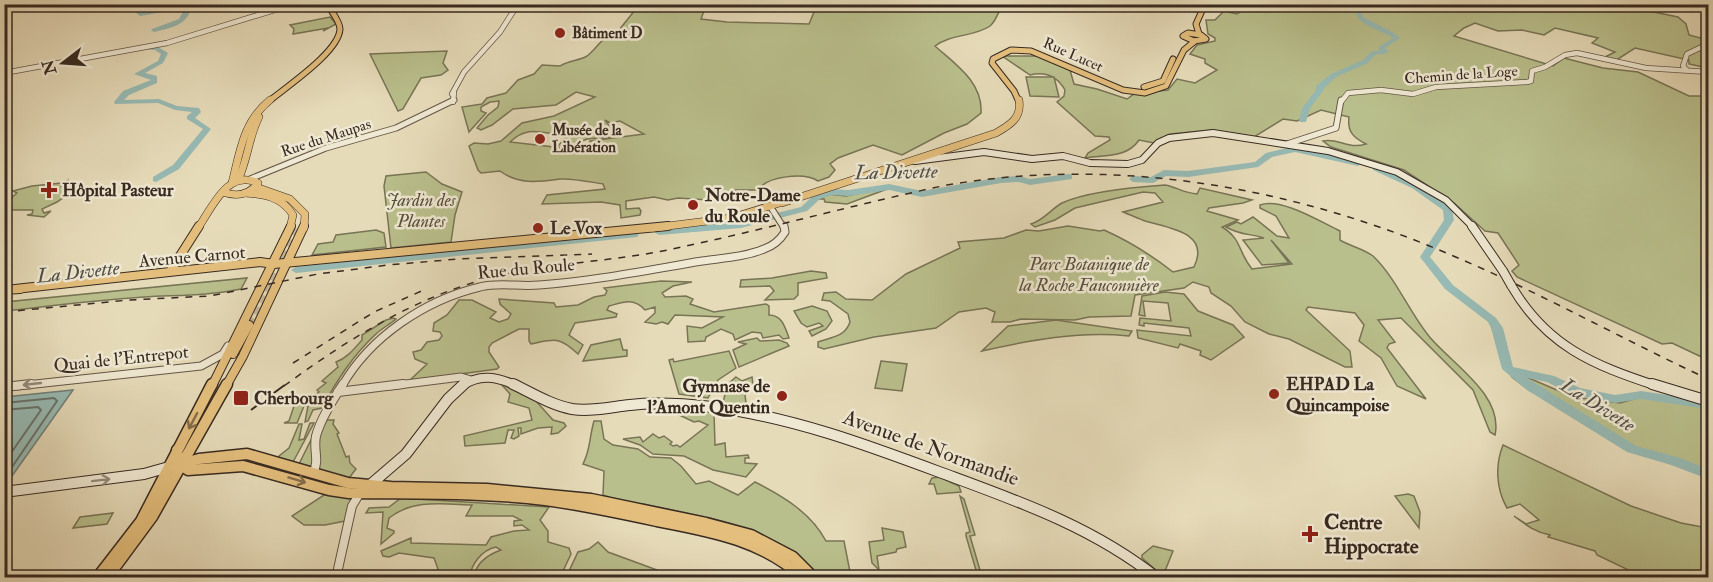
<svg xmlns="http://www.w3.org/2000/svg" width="1713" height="582" font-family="'IM FELL Double Pica',serif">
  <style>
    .green { fill: #b9bf8c; stroke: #787456; stroke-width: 1.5; fill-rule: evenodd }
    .water { fill: #97bab4; stroke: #718079; stroke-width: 1.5 }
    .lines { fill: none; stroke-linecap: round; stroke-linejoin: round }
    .shore { stroke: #68726a; stroke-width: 2 }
    .river { fill: #97bab4; fill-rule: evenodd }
    .primary-tunnel { stroke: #c3b89b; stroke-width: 8; stroke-dasharray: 8 4.5; stroke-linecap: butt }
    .tertiary-far3-casing { stroke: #645647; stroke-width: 6 }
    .tertiary-far2-casing { stroke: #645647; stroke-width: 7 }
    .tertiary-far1-casing { stroke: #645647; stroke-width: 9 }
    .tertiary-casing { stroke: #645647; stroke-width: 10 }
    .secondary-far2-casing { stroke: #382a21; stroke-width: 8 }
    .secondary-far1-casing { stroke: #382a21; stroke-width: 10 }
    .secondary-casing { stroke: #382a21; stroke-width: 12 }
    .primary-far3-casing { stroke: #382a21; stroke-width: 7 }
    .primary-far2-casing { stroke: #382a21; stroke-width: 8 }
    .primary-far1-casing { stroke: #382a21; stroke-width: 10 }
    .primary-casing { stroke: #382a21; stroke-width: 13 }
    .tertiary-far3 { stroke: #efe8d2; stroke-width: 4.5 }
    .tertiary-far2 { stroke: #efe8d2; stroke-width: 5 }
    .tertiary-far1 { stroke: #efe8d2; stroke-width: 7 }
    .tertiary { stroke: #efe8d2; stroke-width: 8 }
    .secondary-far2 { stroke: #efe8d2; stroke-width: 6 }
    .secondary-far1 { stroke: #efe8d2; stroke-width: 8 }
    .secondary { stroke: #efe8d2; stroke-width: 10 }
    .primary-far3 { stroke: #e3be7c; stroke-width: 5 }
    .primary-far2 { stroke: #e3be7c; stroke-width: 7 }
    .primary-far1 { stroke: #e3be7c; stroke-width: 8 }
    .primary { stroke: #e3be7c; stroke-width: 10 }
    .rail-far1 { stroke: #382a21; stroke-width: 1.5; stroke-dasharray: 7 7; stroke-linecap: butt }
    .rail { stroke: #382a21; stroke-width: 2; stroke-dasharray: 14 14; stroke-linecap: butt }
    .secondary-bridge-casing { stroke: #382a21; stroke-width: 10; stroke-linecap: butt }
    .secondary-bridge { stroke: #efe8d2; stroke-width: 8 }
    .oneway { stroke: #94897a }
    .oneway2 { stroke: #856d4a }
    .poi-dot { fill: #8f2418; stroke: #efe8d2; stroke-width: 2 }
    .labels { text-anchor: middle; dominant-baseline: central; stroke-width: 5; stroke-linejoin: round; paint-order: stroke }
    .far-poi-label { font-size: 15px; font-weight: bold; fill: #382a21; stroke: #efe8d2; text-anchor: start }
    .far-street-label { font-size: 15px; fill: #382a21; stroke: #efe8d2 }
    .poi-label { font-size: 18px; font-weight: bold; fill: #382a21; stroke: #efe8d2; text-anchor: start }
    .park-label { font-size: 18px; font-style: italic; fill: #584f3c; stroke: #efe8d2 }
    .street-label { font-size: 18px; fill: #382a21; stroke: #efe8d2 }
    .water-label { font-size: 20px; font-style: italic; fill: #504e46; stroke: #efe8d2 }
    .near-street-label { font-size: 21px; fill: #382a21; stroke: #efe8d2 }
    .near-poi-label { font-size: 21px; font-weight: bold; fill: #382a21; stroke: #efe8d2; text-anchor: start }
  </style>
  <rect width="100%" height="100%" fill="#e6dbb9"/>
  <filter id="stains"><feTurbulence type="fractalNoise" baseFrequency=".00333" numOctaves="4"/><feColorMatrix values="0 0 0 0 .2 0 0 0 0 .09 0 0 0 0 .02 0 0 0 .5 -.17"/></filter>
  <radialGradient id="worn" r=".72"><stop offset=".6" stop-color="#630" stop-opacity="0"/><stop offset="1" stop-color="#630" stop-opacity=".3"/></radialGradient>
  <!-- green -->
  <g class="green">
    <path d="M1615,4L1678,17L1686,24L1689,35L1708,40V68L1689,64V60L1635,48L1615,61L1605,57L1615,52L1592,43L1598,38L1555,28L1544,35L1522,30L1498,31L1475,23L1464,28L1454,36L1553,66L1564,58L1603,68L1638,72L1689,96H1708V360L1672,343L1662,344L1517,277L1512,271L1519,265L1498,233L1485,231L1454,203L1404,170L1331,147L1323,141C1337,137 1348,150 1366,144C1354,138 1347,132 1349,117L1321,110L1297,121L1283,119L1254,137L1212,130L1170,134L1154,143L1139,140C1127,158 1105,155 1085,158L1088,153L1110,140L1109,137L1095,136L1057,102L1064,96L1065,90C1057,76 1046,71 1030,75L1002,56H1045L1070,70L1074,84L1097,89L1127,99L1134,94L1168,90L1177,79L1195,83L1217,70L1205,63V59L1190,54L1197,45L1215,41V38L1208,34L1206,20H1215L1224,11L1237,14L1250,5Z"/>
    <path d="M639,5H706L701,19L727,22L809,24L817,5H1002C999,11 996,21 990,26C974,37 950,34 935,46C955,64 983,82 981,113L967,124L944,133L902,155L873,145L838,158L830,164L835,170L829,177L818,181C804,172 767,176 758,190H732L710,200L678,198L668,200L654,197L626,201V209L639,208L641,211L640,215L621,218L620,205L601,202L542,204L547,195L605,189L603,184C590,182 573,178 560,179C538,182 519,185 500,171L481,173L478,170L469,146L474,143L488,144L501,141L522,123L554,116L595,97L576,92L556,105L513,109L492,125L481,130L477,128L488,115L498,107L499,101L490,102L481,107V111L486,113L469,132L462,107L482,104L487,98L506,93L518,80L534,74L542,65L560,66C569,60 579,61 587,56C598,48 600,37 615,35ZM605,120L610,123L620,121L644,134L590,141L589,144L556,151L554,147L510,142C525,128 535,131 554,134C559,134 563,133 568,135L558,146L561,150L587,139L610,137L615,134Z"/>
    <polygon points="330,17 336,24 323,31 328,28 293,34 294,29 290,25"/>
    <polygon points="447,51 443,63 448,70 441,75 421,78 403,109 398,111 370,54"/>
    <polygon points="1026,77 1054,77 1059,97 1030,96"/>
    <polygon points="426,172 442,184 462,192 455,215 451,242 391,248 384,186 386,176"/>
    <polygon points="69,180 61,186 67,189 67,195 57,202 42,209 44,213 51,211 44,217 27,215 32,214 33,210 13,210 8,206 5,207 5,203 17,193 13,191 32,186 62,183"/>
    <path d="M1165,185C1177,187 1183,193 1197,194L1200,188L1252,200L1243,203L1209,208L1207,211L1238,220L1222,227C1242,239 1238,252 1252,269L1292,264L1271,240L1289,263L1262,265L1243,240L1264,238C1249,233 1242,236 1226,227L1237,222L1241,224L1253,217L1277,236L1289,238L1276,216L1260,208V205C1281,197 1321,222 1340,231V240C1350,246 1364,249 1373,256C1396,278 1408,310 1428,335C1449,362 1504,394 1495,435L1490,432L1473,390L1401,318L1378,320L1395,342L1389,344L1387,348L1426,399L1397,386L1381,358L1359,341L1364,325L1355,313L1308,307L1306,310L1350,351L1352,367H1345L1289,339L1269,334L1245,322L1231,306L1211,293L1209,287L1193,282L1184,288L1135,295L1131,316L1089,317L1075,320L1021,319L1010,322H992L995,312L986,308L959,312L936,328L874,337L824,349L818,347V342C832,337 845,337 850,322L848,314L830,301L822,300L824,293L836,292L846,299L872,300L906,274L960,248L958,242L1004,238L1026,230L1039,231L1068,226L1100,231L1104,230C1131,242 1150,254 1173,272L1194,267C1211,232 1168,228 1145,221C1138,218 1130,215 1123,212L1163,202L1155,193L1143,192L1075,208L1055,220L1035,227L1031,224C1044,220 1051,209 1062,203C1088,191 1136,187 1165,185Z"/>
    <polygon points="884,188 890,188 847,204 825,202 824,199 820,199 828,194 846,196"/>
    <polygon points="376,230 384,233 386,247 312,255 318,244 333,242 336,235"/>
    <polygon points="811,271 826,273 827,278 798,283 798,295 794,299 765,300 774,291 770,286 740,287 741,280 772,278"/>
    <path d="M247,278L241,289C208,296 177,295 144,297C97,300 51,306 5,311V302Z"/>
    <path d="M661,281L692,282L673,286L662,293L665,297L686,296L693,299L690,304L714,312L766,304L769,306V315C782,315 785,327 789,338L783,339L779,335L763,338L761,333L752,332L735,340L733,334L721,329L706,337L705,341L688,342L687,326L702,328L723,317L675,315L668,324L662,322L656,324L645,322L655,313V307L645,310C634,297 623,302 609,306L607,310L617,314L616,317L575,323L569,335L583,345L578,354C559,336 555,339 531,344L529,341V329H519L492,343L489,347V352L499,367L497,369L409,381L427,364L415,359L413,352L421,350L427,342L439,340L442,336L440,332L433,331L434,323L447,315L459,300H472L496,312L490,318L499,322L508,319L511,314L500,304L499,299L554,303L556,307L578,305L594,297L605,295L607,291L604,288Z"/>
    <polygon points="1165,292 1184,294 1198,311 1233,325 1244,337 1211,360 1200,355 1201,351 1180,344 1178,348 1138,338 1137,330 1191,336 1189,328 1144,323 1144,326 1139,325 1140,318 1171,321 1168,303 1143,301 1145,316 1139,315 1142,296"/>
    <polygon points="812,306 827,311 832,321 826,329 812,336 809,331 823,326 819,323 807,327 801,323 794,311"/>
    <path d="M393,318L396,319C390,324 383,328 377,333C353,355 337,380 322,408L313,410L308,421L305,422L308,406H304L297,423H284L289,421L295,403L301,405L319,392L317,390L326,383L322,381L338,367L336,362C347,358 354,349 362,340V335L386,320Z"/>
    <path d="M1056,320L1132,331L1129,336C1079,331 1030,340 982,351L1008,326Z"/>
    <path d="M757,338L760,341L779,340L787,343L789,346C774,352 756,360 739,367L733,350L746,344L738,342Z"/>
    <polygon points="620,339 623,350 627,350 627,356 583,361 591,345"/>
    <polygon points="729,351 736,368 718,380 708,398 679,394 669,360 673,359 674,362"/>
    <polygon points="881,361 907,364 902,391 875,388"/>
    <polygon points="1508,369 1573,397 1620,403 1641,397 1667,398 1708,408 1708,478 1691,467 1629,447 1570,409 1529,390 1512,377"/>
    <polygon points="736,377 742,381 752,377 753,385 745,395 746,403 737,405 723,403 727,385"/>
    <polygon points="501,384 536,401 553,420 564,423 566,426 558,433 551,434 552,427 538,428 521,434 521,428 518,428 519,436 514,439 511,438 514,430 508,430 505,443 465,446 464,436 532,420 529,408 508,402 510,394"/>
    <polygon points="677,408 714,412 715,445 725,443 726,457 748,455 749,458 745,458 745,463 757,464 746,477 713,470 684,456 653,454 640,445 623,439 640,437 643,442 653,434 659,438 664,436 672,442 670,444 673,446 677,445 680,447 708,425 699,421 694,422 675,413"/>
    <polygon points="327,420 334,420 333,424 339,433 337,434 346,457 349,456 350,463 356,469 349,478 341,478 298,466 311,440 320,432"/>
    <path d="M594,421H601L604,439L613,445L638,449L650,457L671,458L681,466L696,484L709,481L738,495L755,482C783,496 811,513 826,541H844L851,577H818C778,526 708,518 648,505C641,503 633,504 625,503C618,501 610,497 603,495L604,471L583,464C591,448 589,438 594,421Z"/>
    <polygon points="310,423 314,423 293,462 281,460 279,456 289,448 299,424 302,424 299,440 304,439"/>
    <path d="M1503,445L1631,506L1681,523L1708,528V577H1643L1597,555L1595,551L1548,537L1550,535C1535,532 1526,525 1514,516L1526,524L1539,520L1520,504L1507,508C1496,489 1495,465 1503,445Z"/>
    <polygon points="939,477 959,486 961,492 937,494 934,484 929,484 932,478"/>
    <polygon points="1408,494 1414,496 1420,512 1419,528 1395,496"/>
    <polygon points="324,495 347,495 351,500 345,521 325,525 304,525 292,516"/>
    <polygon points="960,496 964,499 975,535 970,536 982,577 978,577 966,536 966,533 970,532"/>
    <path d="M401,498L549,507L540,520L548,531V542L569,548L571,554L563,571L568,573L578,552L589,549L598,542L608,552L676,577H474C476,563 487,555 501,550L496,547C482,550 471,564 470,577H432L438,569L434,558L399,553L389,557L383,556L381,551L411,538V543L486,545L491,537L514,531L529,530L522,525L514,526V521L521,520L513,516H466L472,505C443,504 413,499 389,518L387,528L394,531V533L381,544L383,512L366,513L369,508L389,507Z"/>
    <polygon points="113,513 107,524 73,528 80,517"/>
    <polygon points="882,528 903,532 906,547 897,549 896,552 877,556 879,570 872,563 869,542 884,540"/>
    <polygon points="1153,546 1173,551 1163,576 1142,558 1142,555"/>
  </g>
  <!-- water -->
  <polygon class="water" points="73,390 12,476 5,477 5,397"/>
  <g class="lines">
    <!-- shore -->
    <g class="shore">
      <polyline points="4,403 54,398 57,401 10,470 4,471"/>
      <polyline points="4,410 38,407 41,410 4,463"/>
    </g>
    <!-- river -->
    <g class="river">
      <path d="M133,4H139L137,8L141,12L187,4L192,6C188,25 171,28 154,32L151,30L152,29L179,19L185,8L140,16L131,8Z"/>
      <path d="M1358,4H1365L1367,7L1360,9L1363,17L1394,33L1400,38L1385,48L1389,52L1388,53L1375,55L1368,63L1336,77L1323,89L1324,90L1310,108L1306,122H1300L1299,120L1302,108L1316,90V86L1331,74L1363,60L1371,52L1380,50L1378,48L1379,47L1393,38C1378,28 1357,27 1354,7Z"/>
      <polygon points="143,47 158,47 168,53 163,63 145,73 157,76 157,83 129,95 124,100 159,99 177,106 199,108 201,112 195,118 211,129 179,169 156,182 153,181 153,177 173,165 203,129 187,119 187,116 192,112 175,110 158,103 115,104 114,102 123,91 151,80 134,74 158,61 161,54 155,50 143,49"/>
      <polygon points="1295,146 1358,160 1362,163 1358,166 1295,152 1272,157 1258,167 1188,177 1166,176 1153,183 1133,182 1129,179 1133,176 1151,177 1164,170 1188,171 1255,162 1266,153"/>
      <polygon points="1376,165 1418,184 1452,209 1454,220 1430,257 1453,285 1496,318 1503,328 1513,367 1554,376 1580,388 1615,395 1641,391 1708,401 1708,409 1641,399 1615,403 1573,395 1547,382 1527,378 1636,446 1680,458 1708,469 1708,479 1671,465 1627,452 1527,390 1502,369 1491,328 1488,322 1445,289 1420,257 1444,220 1443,210 1412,188 1373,170 1373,166"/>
      <polygon points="1069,174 1072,175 1072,179 1030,185 1019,182 1001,183 922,197 889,190 848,196 832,195 820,199 807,211 741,228 659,235 654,232 659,229 741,222 801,207 814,195 831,189 848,190 889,184 922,191 1001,177 1019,176 1030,179"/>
      <polygon points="634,232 639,235 637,237 296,273 291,270 296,267"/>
    </g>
    <!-- primary-tunnel -->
    <polyline class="primary-tunnel" points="249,325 295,228"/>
    <!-- tertiary-far3 casing -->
    <g class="tertiary-far3-casing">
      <g id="tertiary-far3">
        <polyline points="1686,69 1683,66 1687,54 1708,44"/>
        <polyline points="4,73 167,43 294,4"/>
        <polyline points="452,94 464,72 500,32 518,4"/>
        <polyline points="453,102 454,92"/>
        <polyline points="1341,102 1348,93 1381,90 1413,94 1436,87 1527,82 1531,81 1532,71 1545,67 1565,55 1577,53 1646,68 1708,72"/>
      </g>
    </g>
    <!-- tertiary-far2 casing -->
    <g class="tertiary-far2-casing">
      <g id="tertiary-far2">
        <polyline points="1287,144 1336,128 1341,100"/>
        <polyline points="250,179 326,148 396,128 454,100"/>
        <polyline points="770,206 784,228"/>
      </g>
    </g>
    <!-- tertiary-far1 casing -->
    <g class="tertiary-far1-casing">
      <g id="tertiary-far1">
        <polyline points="17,386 201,366 223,354 228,346"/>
        <path d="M342,386C370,337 425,300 480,287C499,282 519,287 539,285C594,281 648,270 702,261C723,258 745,257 764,249C773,246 780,240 785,232L784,226"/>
        <polyline points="390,386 461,377 471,380"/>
      </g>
    </g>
    <!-- tertiary casing -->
    <g class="tertiary-casing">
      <g id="tertiary">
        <polyline points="4,387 31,384"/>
        <polyline points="338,392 403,384"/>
        <path d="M313,473C320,460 313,451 316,436C321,418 333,400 343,384"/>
        <polyline points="336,578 352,506 360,493"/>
      </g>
    </g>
    <!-- secondary-far2 casing -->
    <g class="secondary-far2-casing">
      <polyline id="secondary-far2" points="915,161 984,152 1032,159 1063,156 1090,163 1128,164 1142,160 1158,143 1169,138 1213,133 1328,151 1397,172 1446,200 1474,228"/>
    </g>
    <!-- secondary-far1 casing -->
    <g class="secondary-far1-casing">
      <g id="secondary-far1">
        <polyline points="1472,226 1503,271"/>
        <path d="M1511,285C1546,346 1593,365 1657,386"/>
        <path d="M462,386C480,373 498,377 517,386"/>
      </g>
    </g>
    <!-- secondary casing -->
    <g class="secondary-casing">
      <g id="secondary">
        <path d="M513,384C532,393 551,405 572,409C591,412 611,407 630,405C657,402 685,404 712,407C792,417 867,445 942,473C1018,501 1093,527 1157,578"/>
        <polyline points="1652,384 1708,401"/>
        <polyline points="370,485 406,454 448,399 464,384"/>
        <polyline points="4,492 144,474 169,467"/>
      </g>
    </g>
    <!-- primary-far3 casing -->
    <g class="primary-far3-casing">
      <g id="primary-far3">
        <polygon points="1188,33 1201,35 1206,39 1194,41 1183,36"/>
        <polyline points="1199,34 1196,24 1205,4"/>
        <polyline points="1144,87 1163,81 1173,59"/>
        <path d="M268,102C286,87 339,52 340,29C340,21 331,11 327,4"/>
        <polyline points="1019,102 1014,91 992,63 993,59 1011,50 1031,51 1123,90 1145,93 1166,86 1184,50 1195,41"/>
      </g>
    </g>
    <!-- primary-far2 casing -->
    <g class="primary-far2-casing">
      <g id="primary-far2">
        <path d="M242,180L239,178C248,158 249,136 259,117"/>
        <path d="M232,183C240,151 243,122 270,100"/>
        <polyline points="256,187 290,199 305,214 304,228"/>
        <path d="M245,193C264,194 282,197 293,215L290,228"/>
        <path d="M782,203L996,133C1010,125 1022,118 1019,100"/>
        <path d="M198,228C212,208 228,168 258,183C249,195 236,197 223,192"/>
        <polyline points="652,228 731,218 786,201"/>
      </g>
    </g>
    <!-- primary-far1 casing -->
    <g class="primary-far1-casing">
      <g id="primary-far1">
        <polyline points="171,270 199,226"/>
        <polyline points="15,289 260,262 274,264 668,226"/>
        <polyline points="4,290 20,289"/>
        <polyline points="233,354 249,325"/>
        <polyline points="212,386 291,226"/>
        <polyline points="226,386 243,356 304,226"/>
      </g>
    </g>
    <!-- primary casing -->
    <g class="primary-casing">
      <g id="primary">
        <path d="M177,450L178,463L188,470L243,466L329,490L349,493C414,494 481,492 545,500C583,505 620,513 657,521C709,531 763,540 803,578"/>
        <polyline points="169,467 199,459 247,454 348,483 391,487 487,489 591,499 706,523 751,535 793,557 814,578"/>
        <polyline points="97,578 141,521 212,384"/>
        <polyline points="107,578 152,517 227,384"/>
      </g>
    </g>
    <!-- tertiary-far3 -->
    <use href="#tertiary-far3" class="tertiary-far3"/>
    <!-- tertiary-far2 -->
    <use href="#tertiary-far2" class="tertiary-far2"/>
    <!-- tertiary-far1 -->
    <use href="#tertiary-far1" class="tertiary-far1"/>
    <!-- tertiary -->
    <use href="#tertiary" class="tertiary"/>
    <!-- secondary-far2 -->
    <use href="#secondary-far2" class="secondary-far2"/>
    <!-- secondary-far1 -->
    <use href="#secondary-far1" class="secondary-far1"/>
    <!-- secondary -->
    <use href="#secondary" class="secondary"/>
    <!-- primary-far3 -->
    <use href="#primary-far3" class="primary-far3"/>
    <!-- primary-far2 -->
    <use href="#primary-far2" class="primary-far2"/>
    <!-- primary-far1 -->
    <use href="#primary-far1" class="primary-far1"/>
    <!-- primary -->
    <use href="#primary" class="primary"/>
    <!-- rail-far1 -->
    <g class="rail-far1">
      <polyline points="4,312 129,300 210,296 318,274 388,265 458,259 592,254"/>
      <polyline points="293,363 374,312 426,289"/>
      <path d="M284,386C351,337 420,294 501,275C559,262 619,261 677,248C767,229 857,204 947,185C1117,156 1294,187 1451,255C1539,292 1622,339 1708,379"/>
    </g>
    <!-- rail -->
    <polyline class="rail" points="251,410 286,384"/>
    <!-- secondary-bridge casing -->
    <g class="secondary-bridge-casing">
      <polyline id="secondary-bridge" points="1503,271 1511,285"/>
    </g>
    <!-- secondary-bridge -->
    <use href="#secondary-bridge" class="secondary-bridge"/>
  </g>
  <!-- one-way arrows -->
  <defs><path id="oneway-shaft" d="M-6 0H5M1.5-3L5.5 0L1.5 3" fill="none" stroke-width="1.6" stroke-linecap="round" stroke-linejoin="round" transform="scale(1.5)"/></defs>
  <g class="oneway">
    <use href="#oneway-shaft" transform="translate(32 384) rotate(174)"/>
    <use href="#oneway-shaft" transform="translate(101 480) rotate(-7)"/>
  </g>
  <g class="oneway2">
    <use href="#oneway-shaft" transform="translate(193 421) rotate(118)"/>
    <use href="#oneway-shaft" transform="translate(297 480) rotate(17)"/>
  </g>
  <!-- markers -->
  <g class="poi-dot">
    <circle cx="560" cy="33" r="6"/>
    <circle cx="540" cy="139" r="6"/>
    <path d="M46 181h6v6h6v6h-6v6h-6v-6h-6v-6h6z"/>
    <circle cx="693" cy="205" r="6"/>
    <circle cx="538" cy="228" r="6"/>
    <circle cx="1274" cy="394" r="6"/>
    <circle cx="782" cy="396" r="6"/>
    <rect x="233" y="390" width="16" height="16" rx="3"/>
    <path d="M1307 525h6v6h6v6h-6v6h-6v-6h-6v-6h6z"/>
  </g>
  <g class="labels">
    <!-- far-poi labels -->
    <g class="far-poi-label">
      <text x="572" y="33">Bâtiment D</text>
      <text x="552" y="130">Musée de la<tspan x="552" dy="17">Libération</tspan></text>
    </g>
    <!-- far-street labels -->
    <g class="far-street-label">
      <text transform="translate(1073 55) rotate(24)">Rue Lucet</text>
      <text transform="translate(1461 75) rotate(-4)">Chemin de la Loge</text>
      <text transform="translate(326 138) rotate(-18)">Rue du Maupas</text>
    </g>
    <!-- poi labels -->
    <g class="poi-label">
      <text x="62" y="190">Hôpital Pasteur</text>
      <text x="705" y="195">Notre-Dame<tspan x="705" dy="21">du Roule</tspan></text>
      <text x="550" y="228">Le Vox</text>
      <text x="1286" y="384">EHPAD La<tspan x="1286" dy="21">Quincampoise</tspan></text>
      <text x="770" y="386" text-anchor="end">Gymnase de<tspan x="770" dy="21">l'Amont Quentin</tspan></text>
      <text x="254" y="398">Cherbourg</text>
    </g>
    <!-- park labels -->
    <g class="park-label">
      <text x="421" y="200">Jardin des<tspan x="421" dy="21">Plantes</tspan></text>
      <text x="1089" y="264">Parc Botanique de<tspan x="1089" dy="21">la Roche Fauconnière</tspan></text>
    </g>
    <!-- street labels -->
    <g class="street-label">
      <text transform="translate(192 257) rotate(-5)">Avenue Carnot</text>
      <text transform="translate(526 269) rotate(-5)">Rue du Roule</text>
      <text transform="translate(121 359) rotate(-6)">Quai de l'Entrepot</text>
    </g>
    <!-- water labels -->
    <g class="water-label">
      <text transform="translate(896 172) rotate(-1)">La Divette</text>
      <text transform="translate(78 272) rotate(-6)">La Divette</text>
      <text transform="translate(1598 405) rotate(32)">La Divette</text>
    </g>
    <!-- near-street labels -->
    <g class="near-street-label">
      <text transform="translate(931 448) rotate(20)">Avenue de Normandie</text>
    </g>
    <!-- near-poi labels -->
    <g class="near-poi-label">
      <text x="1324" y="522">Centre<tspan x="1324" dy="24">Hippocrate</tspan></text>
    </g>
  </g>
  <!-- margin -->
  <rect width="1713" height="582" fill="none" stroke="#e6dbb9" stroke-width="24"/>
  <rect x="6" y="6" width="1701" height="570" fill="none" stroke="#382a21" stroke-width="3"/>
  <rect x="12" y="12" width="1689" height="558" fill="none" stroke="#382a21" stroke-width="1.5"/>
  <!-- north arrow -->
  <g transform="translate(63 63) rotate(253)" stroke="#efe8d2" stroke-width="4.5" paint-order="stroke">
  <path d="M0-4.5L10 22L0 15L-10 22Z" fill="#382a21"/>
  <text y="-9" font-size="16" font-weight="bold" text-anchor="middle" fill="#382a21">N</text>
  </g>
  <rect width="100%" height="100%" filter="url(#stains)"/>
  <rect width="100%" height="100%" fill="url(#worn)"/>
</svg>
